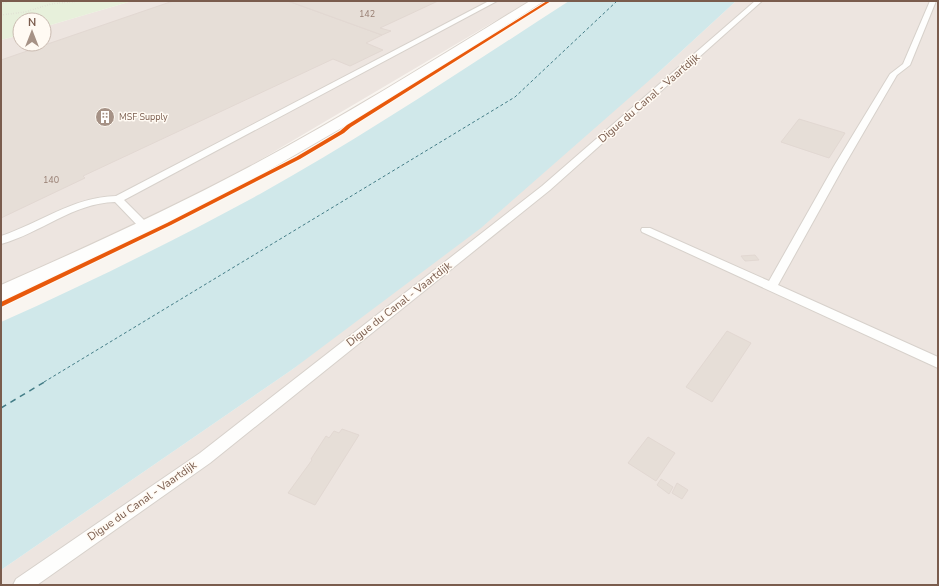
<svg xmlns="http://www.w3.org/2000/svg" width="939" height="586" font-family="'Nunito Sans',sans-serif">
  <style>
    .industrial { fill: #ede5e0 }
    .green { fill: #e7f0db }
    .water { fill: #d0e8ea }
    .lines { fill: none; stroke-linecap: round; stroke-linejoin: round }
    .ferry-far1 { stroke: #437c86; stroke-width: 1; stroke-dasharray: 3 2.5; stroke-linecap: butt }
    .ferry { stroke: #437c86; stroke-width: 1.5; stroke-dasharray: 6 5; stroke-linecap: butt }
    .building { fill: #e6ded7; stroke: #e2d8d2 }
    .service-casing { stroke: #d7d1cb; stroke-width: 2 }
    .secondary-casing { stroke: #d9d2cb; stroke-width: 2 }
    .path { stroke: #dcd5d0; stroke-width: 1.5; stroke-dasharray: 0.5 2; stroke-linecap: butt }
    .service { fill: #fefefd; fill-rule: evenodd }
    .secondary { fill: #fefefd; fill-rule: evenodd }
    .cycleway-casing { stroke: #fffaf3; stroke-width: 2 }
    .cycleway { fill: #e8590c; fill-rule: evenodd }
    .labels { text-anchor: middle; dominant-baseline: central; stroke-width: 3; stroke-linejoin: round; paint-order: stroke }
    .number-label { font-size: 9px; fill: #977e72 }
    .far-poi-label { font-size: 9px; fill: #7a5c4d; stroke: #fffaf3; text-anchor: start }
    .street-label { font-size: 11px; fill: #7a5c4d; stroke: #fffaf3 }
  </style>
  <rect width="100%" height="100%" fill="#f9f5f0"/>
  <!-- industrial -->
  <g class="industrial">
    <polygon points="132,1 529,1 243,170 122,234 1,288 1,40 20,35 20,44 44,44 44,27"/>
    <polygon points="736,1 938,1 938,585 1,585 1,570 293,369 660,71"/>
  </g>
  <!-- green -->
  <polygon class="green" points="1,1 132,1 44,27 44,20 20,20 20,35 1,40"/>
  <!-- water -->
  <path class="water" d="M569,1H736L660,71L481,228L293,369L1,570V322C89,283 175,240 260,194C366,135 467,67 569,1Z"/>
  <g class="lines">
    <!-- ferry-far1 -->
    <polyline class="ferry-far1" points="44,382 515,97 617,1"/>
    <!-- ferry -->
    <polyline class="ferry" points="1,408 46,381"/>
  </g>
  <!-- building -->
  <g class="building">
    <polygon points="173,1 288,1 382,35 366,43 383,50 350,66 333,59 83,176 85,178 1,218 1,60"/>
    <polygon points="288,1 438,1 380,28 391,31 382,35"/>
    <polygon points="799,119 845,133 829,158 781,142"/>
    <polygon points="755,255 759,260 745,261 741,256"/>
    <polygon points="727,331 751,343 712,402 686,387"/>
    <polygon points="342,429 359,435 315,505 288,493 312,460 311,459 326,436 329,438 334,431 339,433"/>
    <polygon points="648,437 675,453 656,481 628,463"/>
    <polygon points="661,479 673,487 669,494 657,485"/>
    <polygon points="677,483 688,490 682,499 672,493"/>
  </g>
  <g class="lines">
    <!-- service casing -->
    <g class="service-casing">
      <g id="service">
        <path d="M489,1H497L124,200L149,225L150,227L149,229H141L115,202C73,203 41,233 1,244V236C40,223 73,197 116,196Z"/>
        <polygon points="755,1 762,1 550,190 210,463 37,585 13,585 16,579 200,453 542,186"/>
        <polygon points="930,1 936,1 910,65 897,75 844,166 778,285 938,357 938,368 642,232 641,230 642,228 650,228 769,281 834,166 890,74 903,64"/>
      </g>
    </g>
    <!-- secondary casing -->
    <g class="secondary-casing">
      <path id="secondary" d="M530,1H544L390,100L262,174L118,248L1,302V285C85,248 168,210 249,167C345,116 437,58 530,1Z"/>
    </g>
    <!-- path -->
    <g class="path">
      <polyline points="22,1 25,1"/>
      <polyline points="1,4 9,1"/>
      <polyline points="1,15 25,12 51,4 80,1"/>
    </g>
    <!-- service -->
    <use href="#service" class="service"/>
    <!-- secondary -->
    <use href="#secondary" class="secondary"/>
    <!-- cycleway casing -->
    <g class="cycleway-casing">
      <polygon id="cycleway" points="547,1 551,1 351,127 344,133 300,159 171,225 1,307 1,302 167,223 296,157 340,131 347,125"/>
    </g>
    <!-- cycleway -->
    <use href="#cycleway" class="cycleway"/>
  </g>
  <!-- icons -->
  <defs>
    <g id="building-disc" transform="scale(1)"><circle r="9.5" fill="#a69286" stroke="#fffaf3"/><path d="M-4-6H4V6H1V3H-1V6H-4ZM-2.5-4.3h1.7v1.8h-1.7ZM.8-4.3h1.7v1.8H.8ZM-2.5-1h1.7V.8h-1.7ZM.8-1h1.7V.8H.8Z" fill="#fff"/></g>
  </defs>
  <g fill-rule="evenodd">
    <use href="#building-disc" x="105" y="117"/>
  </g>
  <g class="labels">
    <!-- number labels -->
    <g class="number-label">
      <text x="367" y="14">142</text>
      <text x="51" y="180">140</text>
    </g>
    <!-- far-poi labels -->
    <g class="far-poi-label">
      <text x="119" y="117">MSF Supply</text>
    </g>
    <!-- street labels -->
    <g class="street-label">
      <text transform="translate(649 98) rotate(-41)">Digue du Canal - Vaartdijk</text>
      <text transform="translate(399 304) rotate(-38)">Digue du Canal - Vaartdijk</text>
      <text transform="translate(142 501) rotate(-35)">Digue du Canal - Vaartdijk</text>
    </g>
  </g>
  <!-- border -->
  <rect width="939" height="586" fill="none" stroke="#7a5c4d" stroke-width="4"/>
  <!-- north arrow -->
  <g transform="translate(32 32)"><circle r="19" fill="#fffaf3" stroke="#cabbb1"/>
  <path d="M0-3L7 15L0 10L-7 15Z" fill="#a69286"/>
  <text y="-6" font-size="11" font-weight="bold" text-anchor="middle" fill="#7a5c4d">N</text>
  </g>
</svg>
